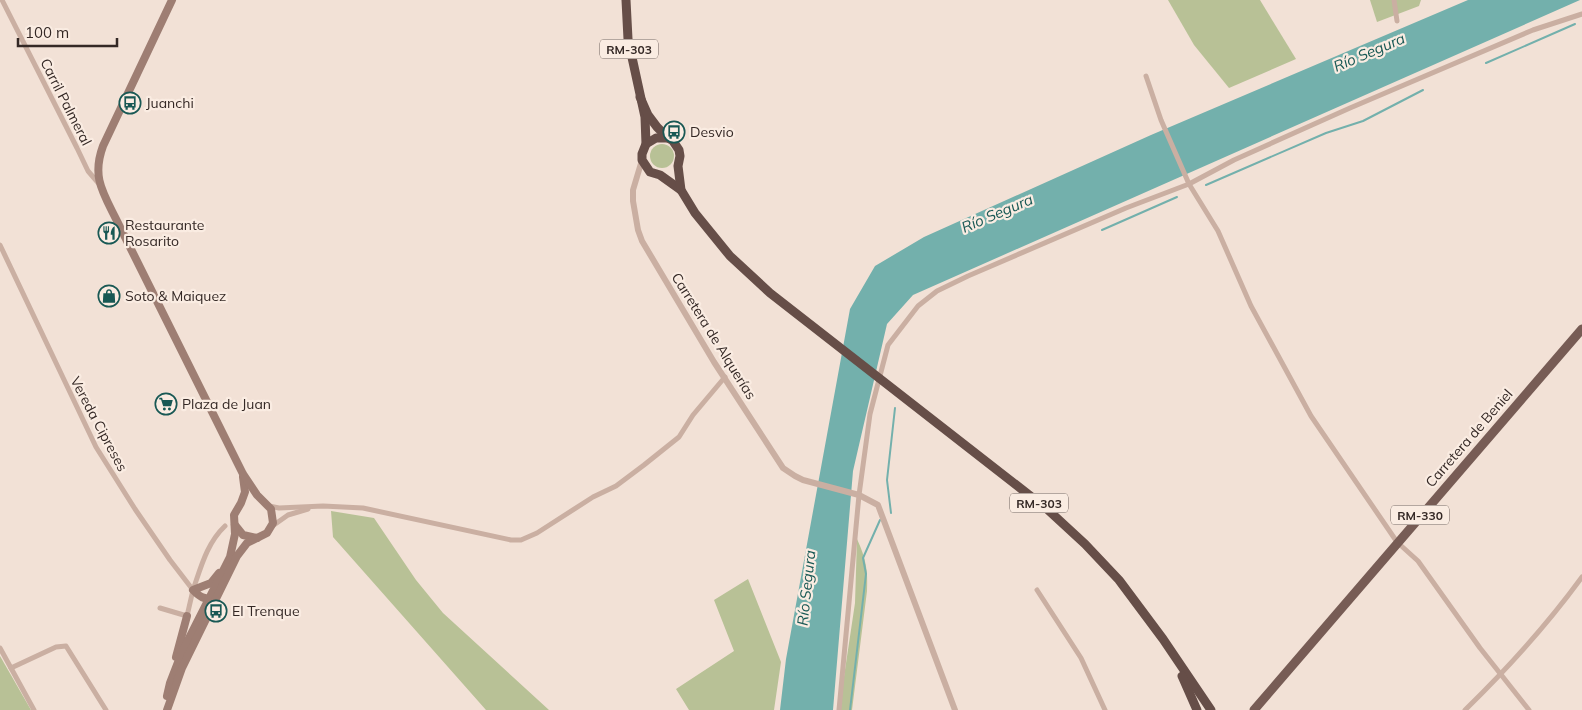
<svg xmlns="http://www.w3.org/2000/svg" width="1582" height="710" font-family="Mulish,sans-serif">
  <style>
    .green { fill: #b8c196 }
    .water { fill: #73b0ac }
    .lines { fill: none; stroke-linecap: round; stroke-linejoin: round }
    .stream { stroke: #73b0ac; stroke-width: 2 }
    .minor { stroke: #caafa2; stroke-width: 5 }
    .tertiary { stroke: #caafa2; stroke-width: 6 }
    .secondary { stroke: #9e7e73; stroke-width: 8 }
    .primary { stroke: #775c55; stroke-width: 9 }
    .trunk { stroke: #664e48; stroke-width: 9 }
    .labels { text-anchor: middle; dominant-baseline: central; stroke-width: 4.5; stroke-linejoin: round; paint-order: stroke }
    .shield { fill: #faece2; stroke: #6f635e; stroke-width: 1 }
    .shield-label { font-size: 12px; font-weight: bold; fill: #342825 }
    .street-label { font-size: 14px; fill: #342825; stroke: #faece2 }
    .poi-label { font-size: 14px; fill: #342825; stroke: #faece2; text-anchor: start }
    .water-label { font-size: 15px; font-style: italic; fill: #185854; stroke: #faece2 }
  </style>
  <rect width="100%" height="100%" fill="#f2e1d6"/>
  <!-- green -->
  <g class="green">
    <polygon points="1168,0 1260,0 1296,59 1229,88 1194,45"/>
    <polygon points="1370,0 1421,0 1419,6 1377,22"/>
    <circle cx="662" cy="156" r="12"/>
    <polygon points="331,511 374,518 416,580 443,613 549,710 486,710 333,537"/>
    <path d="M857,539C866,559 868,570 867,591L852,710H839L855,603Z"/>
    <polygon points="748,579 781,662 774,710 689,710 676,689 734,651 714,600"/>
    <polygon points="0,656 31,710 0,710"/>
  </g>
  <!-- water -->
  <polygon class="water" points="1468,0 1580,0 913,295 887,324 853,471 833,710 780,710 786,659 850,309 875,266 924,237 1151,135"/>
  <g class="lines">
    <!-- stream -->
    <g class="stream">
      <polyline points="1486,63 1575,24"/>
      <polyline points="1206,185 1326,133 1363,121 1423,90"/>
      <polyline points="1102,230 1177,197"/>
      <polyline points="891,513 887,480 895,408"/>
      <polyline points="850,710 866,574 863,558 880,520"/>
    </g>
    <!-- minor -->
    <g class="minor">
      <polyline points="2,0 77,148 88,171 100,185"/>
      <polyline points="1394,0 1397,21"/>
      <polyline points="1146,76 1161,120 1189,184 1218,231 1251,306 1311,416 1397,542 1418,561 1480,648 1529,710"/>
      <path d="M0,245L96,447L135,509L170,560L193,590C201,567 207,543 225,526"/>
      <polyline points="269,506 279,508 323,506 363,508 511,540 521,540 537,533 593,497 616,486 644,465 679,437 693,415 725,377"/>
      <polyline points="271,527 288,515 308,509"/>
      <polyline points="1037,590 1081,658 1105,710"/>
      <polyline points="160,608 187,616 193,590"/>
      <polyline points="0,648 34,710"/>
      <polyline points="11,668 56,647 66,646 106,710"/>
      <polyline points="839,710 859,495 870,414 888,345 918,306 937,291 968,276 1126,208 1189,184 1234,160 1350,108 1533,30 1582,14"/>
      <path d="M1465,710C1508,668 1547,625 1582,577"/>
    </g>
    <!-- tertiary -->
    <polyline class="tertiary" points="642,160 633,190 633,201 638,230 642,241 714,362 783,468 795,476 803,480 859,495 878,505 955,710"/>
    <!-- secondary -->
    <g class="secondary">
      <polyline points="235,525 243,535 257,538"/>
      <path d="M213,597C205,601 199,596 193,590L211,583L219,573"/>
      <polyline points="176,657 187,616"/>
      <polyline points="167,696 170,683 182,652 230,557 235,534 234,515 241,503 245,492 243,477"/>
      <path d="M167,710L182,668L237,556L247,543L267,533L273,523L271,509L257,495L243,474L115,217C102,191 92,176 103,146L172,0"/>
    </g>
    <!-- primary -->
    <polyline class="primary" points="1254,710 1582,329"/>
    <!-- trunk -->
    <g class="trunk">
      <polyline points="626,0 628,39 645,117 646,144 642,154 642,160 650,172 660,175 681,190"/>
      <polyline points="640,97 648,115 657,127 668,138 673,141 679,150 680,156 678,166 681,190 695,213 730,256 770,293 1047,509 1085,544 1119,580 1163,639 1211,710"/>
      <polyline points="646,144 656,138 668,138"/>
      <polyline points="1182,676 1197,710"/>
    </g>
  </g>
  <!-- icons -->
  <defs>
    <g id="bus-ring" transform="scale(1.125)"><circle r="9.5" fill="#faece2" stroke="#185854" stroke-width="1.5"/><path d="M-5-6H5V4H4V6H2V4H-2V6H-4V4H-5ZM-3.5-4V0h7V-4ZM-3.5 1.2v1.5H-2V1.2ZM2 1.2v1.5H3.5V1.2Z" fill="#185854"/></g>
    <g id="restaurant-ring" transform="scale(1.125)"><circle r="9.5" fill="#faece2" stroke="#185854" stroke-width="1.5"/><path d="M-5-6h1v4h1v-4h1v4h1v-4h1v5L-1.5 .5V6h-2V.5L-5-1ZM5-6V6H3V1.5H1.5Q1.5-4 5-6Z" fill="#185854"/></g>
    <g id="shop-ring" transform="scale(1.125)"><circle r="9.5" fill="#faece2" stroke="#185854" stroke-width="1.5"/><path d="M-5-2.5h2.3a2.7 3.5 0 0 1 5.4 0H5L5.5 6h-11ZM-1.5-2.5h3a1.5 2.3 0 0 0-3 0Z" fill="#185854"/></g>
    <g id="supermarket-ring" transform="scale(1.125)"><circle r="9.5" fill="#faece2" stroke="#185854" stroke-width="1.5"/><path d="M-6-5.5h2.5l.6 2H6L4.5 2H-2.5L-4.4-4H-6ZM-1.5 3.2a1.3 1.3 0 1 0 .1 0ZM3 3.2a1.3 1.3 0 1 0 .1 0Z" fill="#185854"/></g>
  </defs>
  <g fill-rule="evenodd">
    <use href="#bus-ring" x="130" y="103"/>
    <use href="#bus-ring" x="674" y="132"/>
    <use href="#restaurant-ring" x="109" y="233"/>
    <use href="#shop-ring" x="109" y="296"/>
    <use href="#supermarket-ring" x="166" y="404"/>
    <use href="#bus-ring" x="216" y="611"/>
  </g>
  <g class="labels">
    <!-- shield labels -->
    <g class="shield">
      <rect x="600" y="39.5" width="58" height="19" rx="4"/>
      <rect x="1010" y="493.5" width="58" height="19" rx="4"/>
      <rect x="1391" y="505.5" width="58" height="19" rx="4"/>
    </g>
    <g class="shield-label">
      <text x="629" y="49">RM-303</text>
      <text x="1039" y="503">RM-303</text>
      <text x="1420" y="515">RM-330</text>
    </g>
    <!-- street labels -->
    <g class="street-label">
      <text transform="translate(66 102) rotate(63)">Carril Palmeral</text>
      <text transform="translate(714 336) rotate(58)">Carretera de Alquerías</text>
      <text transform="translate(99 424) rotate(62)">Vereda Cipreses</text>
      <text transform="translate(1469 438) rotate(-49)">Carretera de Beniel</text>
    </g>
    <!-- poi labels -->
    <g class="poi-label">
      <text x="146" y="103">Juanchi</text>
      <text x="690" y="132">Desvio</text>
      <text x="125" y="225">Restaurante<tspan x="125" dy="16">Rosarito</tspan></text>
      <text x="125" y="296">Soto &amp; Maiquez</text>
      <text x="182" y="404">Plaza de Juan</text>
      <text x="232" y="611">El Trenque</text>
    </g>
    <!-- water labels -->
    <g class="water-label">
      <text transform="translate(1369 52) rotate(-23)">Río Segura</text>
      <text transform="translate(997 213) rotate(-23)">Río Segura</text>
      <text transform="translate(806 588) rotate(-84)">Río Segura</text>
    </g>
  </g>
  <!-- scale -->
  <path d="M18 38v8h99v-8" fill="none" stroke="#342825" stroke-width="2.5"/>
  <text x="25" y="38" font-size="15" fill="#342825" stroke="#faece2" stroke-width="4" paint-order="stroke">100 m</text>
</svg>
